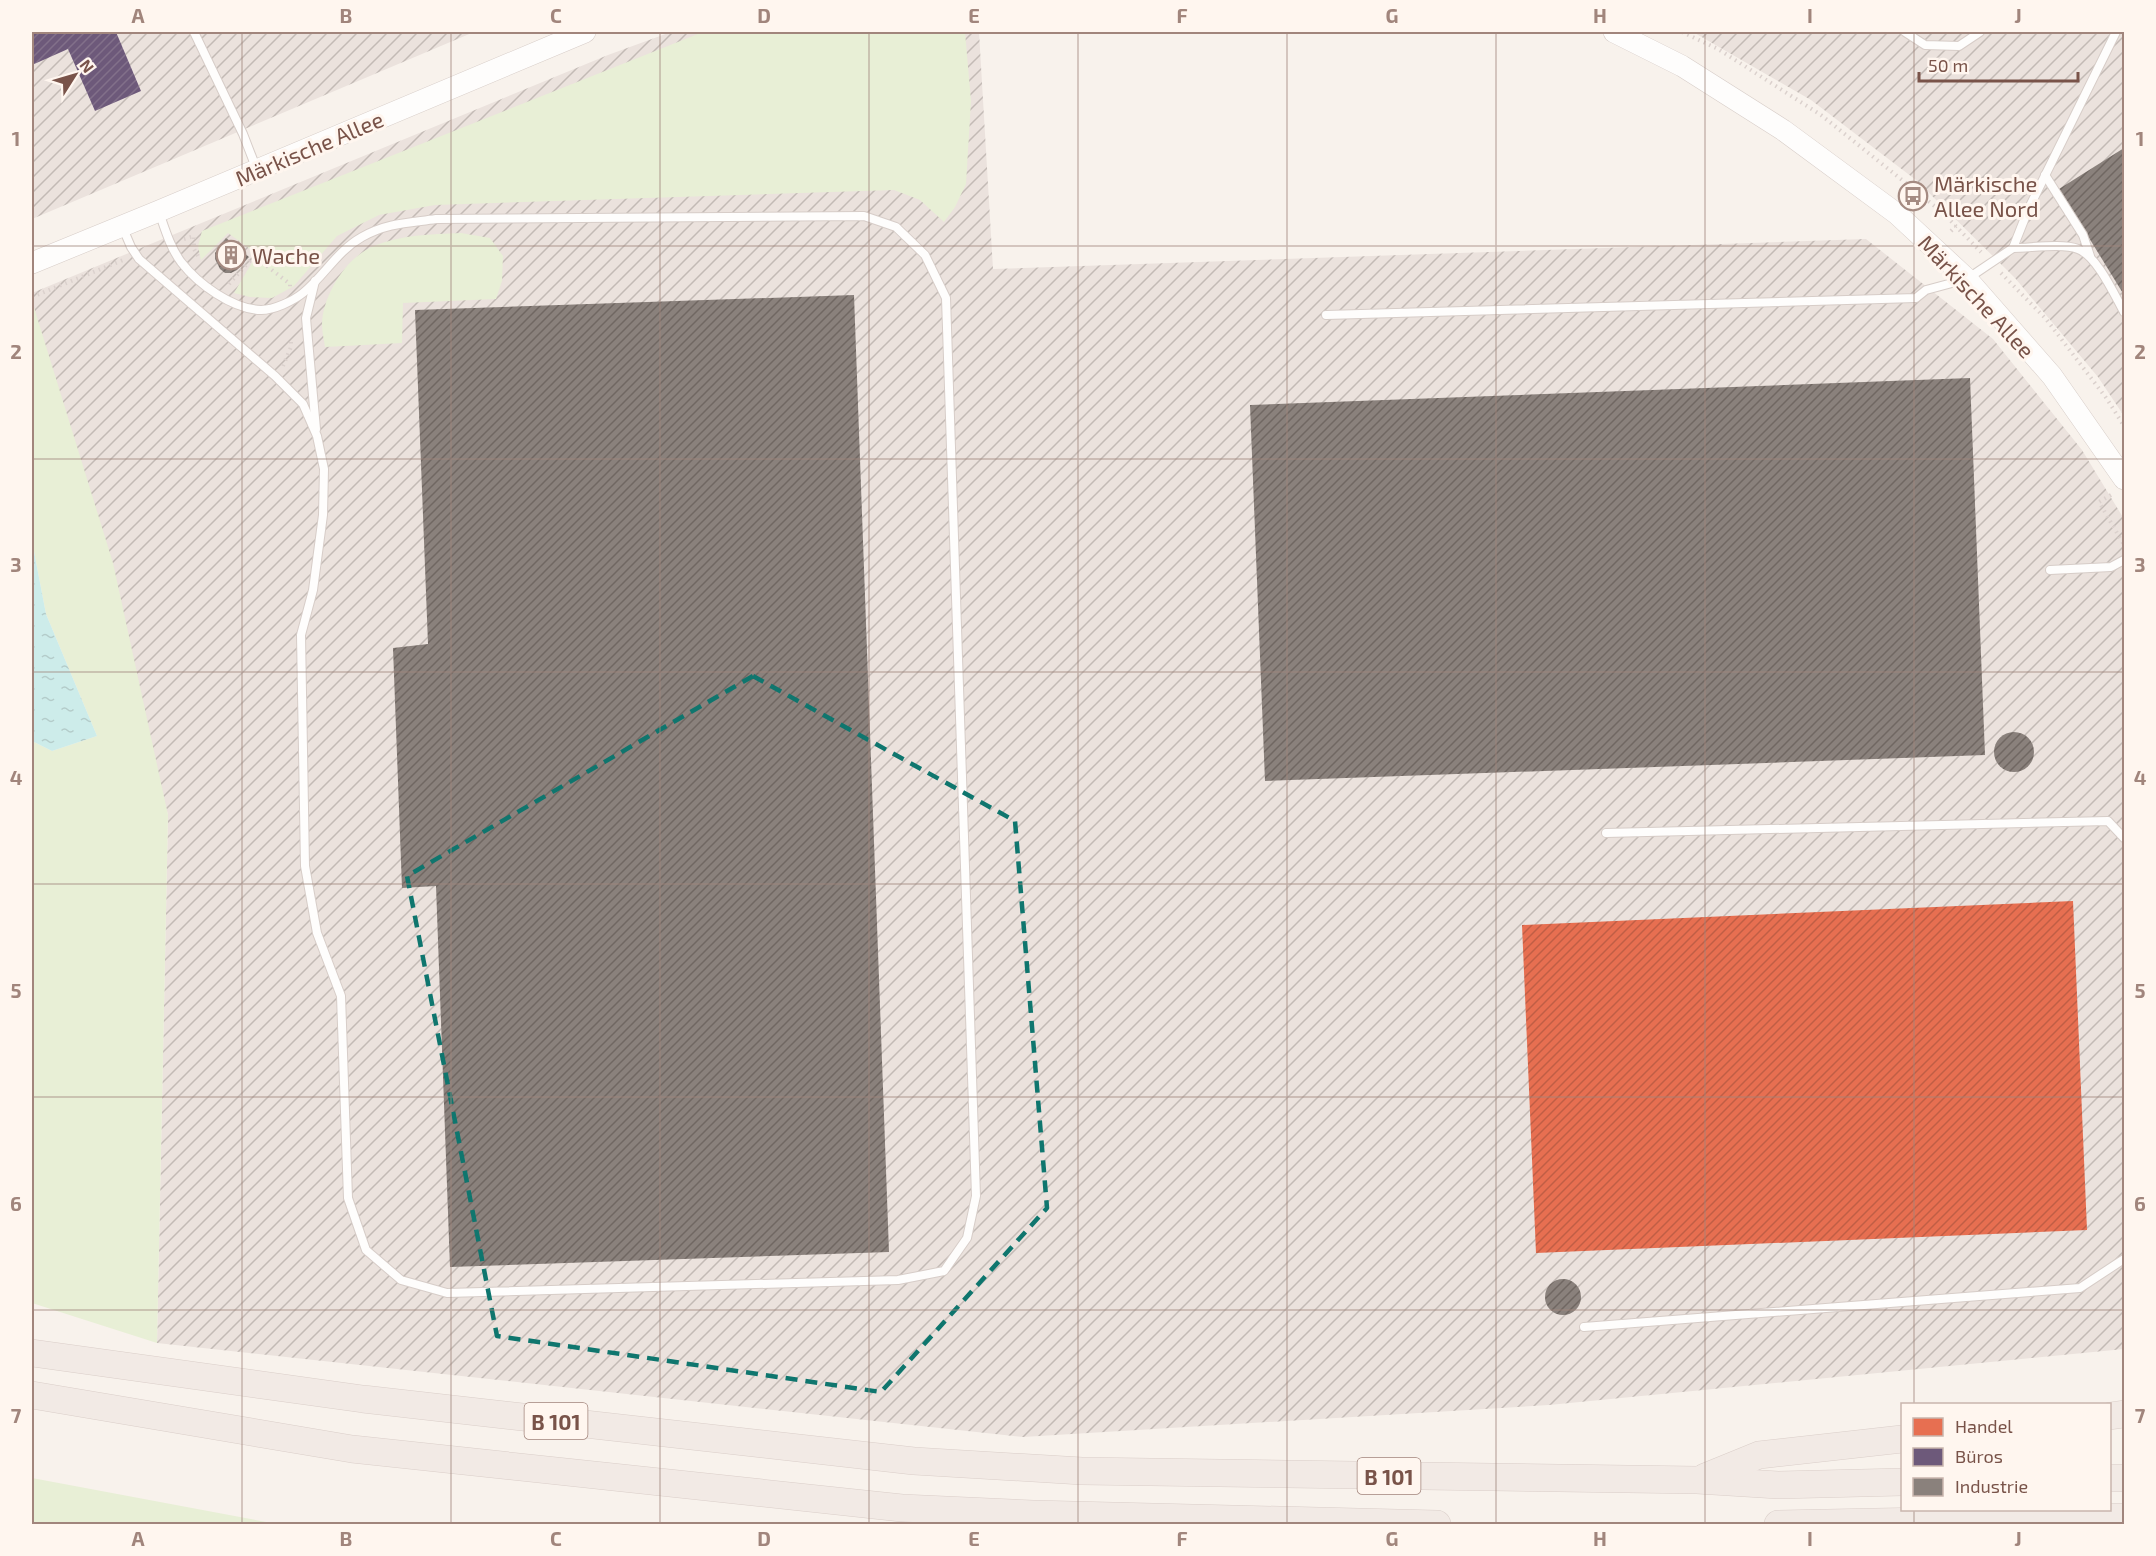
<svg xmlns="http://www.w3.org/2000/svg" width="2156" height="1556" font-family="'Exo 2',sans-serif">
  <style>
    .industrial { fill: url(#industrial-furrows) }
    .green { fill: #e8efd6 }
    .water { fill: url(#water-ripples) }
    .shops { fill: url(#shops-hatch) }
    .offices { fill: url(#offices-hatch) }
    .industry { fill: url(#industry-hatch) }
    .lines { fill: none; stroke-linecap: round; stroke-linejoin: round }
    .service-casing { stroke: #d7cdc8; stroke-width: 10 }
    .tertiary-casing { stroke: #d7cdc8; stroke-width: 22 }
    .trunk-casing { stroke: #dacec9; stroke-width: 28 }
    .path { stroke: #dbd1cd; stroke-width: 4; stroke-dasharray: 1.5 4.5; stroke-linecap: butt }
    .service { stroke: #fefdfc; stroke-width: 8 }
    .tertiary { stroke: #fefdfc; stroke-width: 21 }
    .trunk { stroke: #f2eae5; stroke-width: 27 }
    .marked { fill: none; stroke: #0f766e; stroke-width: 4.5; stroke-dasharray: 12 8; stroke-linejoin: round }
    .grid { fill: none; stroke: #a1857c; stroke-width: 1.5; stroke-opacity: 0.55 }
    .labels { text-anchor: middle; dominant-baseline: central; stroke-width: 6; stroke-linejoin: round; paint-order: stroke }
    .shield { fill: #fff6ef; stroke: #a1847b; stroke-width: 1.5 }
    .shield-label { font-size: 21px; font-weight: bold; fill: #795349 }
    .street-label { font-size: 22px; fill: #795349; stroke: #fff6ef }
    .poi-label { font-size: 22px; fill: #795349; stroke: #fff6ef; text-anchor: start }
    .neatline { fill: none; stroke: #a1857c; stroke-width: 2 }
    .grid-label { font-size: 20px; text-anchor: middle; font-weight: bold; fill: #a1857c }
  </style>
  <defs>
    <pattern id="industrial-furrows" width="10" height="10" patternUnits="userSpaceOnUse" patternTransform="scale(1.5)"><rect width="10" height="10" fill="#ebe2dd"/><path d="M-1 1l2-2M0 10L10 0M9 11l2-2" fill="none" stroke="#c3bab5"/></pattern>
    <pattern id="water-ripples" width="26" height="14" patternUnits="userSpaceOnUse" patternTransform="scale(1.5)"><rect width="26" height="14" fill="#cdecea"/><path d="M2 4q2-2 4 0t4 0M15 11q2-2 4 0t4 0" fill="none" stroke="#b4ccca"/></pattern>
    <pattern id="shops-hatch" width="6" height="6" patternUnits="userSpaceOnUse" patternTransform="scale(1.5)"><rect width="6" height="6" fill="#e76f51"/><path d="M-1 1l2-2M0 6l6-6M5 7l2-2" fill="none" stroke="#c05e45"/></pattern>
    <pattern id="offices-hatch" width="6" height="6" patternUnits="userSpaceOnUse" patternTransform="scale(1.5)"><rect width="6" height="6" fill="#6d597a"/><path d="M-1 1l2-2M0 6l6-6M5 7l2-2" fill="none" stroke="#82708a"/></pattern>
    <pattern id="industry-hatch" width="6" height="6" patternUnits="userSpaceOnUse" patternTransform="scale(1.5)"><rect width="6" height="6" fill="#8a817c"/><path d="M-1 1l2-2M0 6l6-6M5 7l2-2" fill="none" stroke="#706762"/></pattern>
  </defs>
  <rect width="100%" height="100%" fill="#f8f2ec"/>
  <!-- industrial -->
  <g class="industrial">
    <polygon points="32,32 474,32 32,219"/>
    <polygon points="671,32 979,32 993,269 1866,239 1993,339 2082,450 2124,519 2124,1349 1549,1405 1023,1437 157,1343 168,815 32,301 32,293 608,55"/>
    <polygon points="1693,32 2124,32 2124,416 2098,377 2015,278 1916,180 1811,100"/>
  </g>
  <!-- green -->
  <g class="green">
    <polygon points="703,32 965,32 971,101 966,184 955,207 944,222 920,200 894,190 435,205 379,215 337,236 294,286 272,298 250,297 234,293 257,254 228,233 201,260 198,246 202,231"/>
    <path d="M461,233L490,238L503,256L502,281L496,299L403,303L402,343L325,347C324,340 322,332 322,324C323,295 346,257 374,246C401,235 431,234 461,233Z"/>
    <polygon points="32,301 113,563 168,815 157,1343 32,1303 32,741 52,751 97,736 46,614 32,541"/>
    <polygon points="32,1478 277,1524 32,1524"/>
  </g>
  <!-- water -->
  <polygon class="water" points="32,541 46,614 97,736 52,751 32,741"/>
  <!-- shops -->
  <polygon class="shops" points="2073,901 2087,1230 1536,1253 1522,925"/>
  <!-- offices -->
  <polygon class="offices" points="32,32 116,32 141,91 95,111 68,49 32,65"/>
  <!-- industry -->
  <g class="industry">
    <polygon points="2124,148 2124,295 2059,189"/>
    <polygon points="226,238 249,257 237,270 231,273 225,273 220,269 215,259 215,253"/>
    <polygon points="854,295 889,1252 450,1267 436,886 402,888 393,648 428,644 415,310"/>
    <polygon points="1970,378 1985,755 1265,781 1250,405"/>
    <circle cx="2014" cy="752" r="20"/>
    <circle cx="1563" cy="1297" r="18"/>
  </g>
  <g class="lines">
    <!-- service casing -->
    <g class="service-casing">
      <g id="service">
        <polyline points="194,32 243,134 257,170"/>
        <polyline points="1905,32 1925,45 1959,46 1980,32"/>
        <polyline points="2045,175 2083,235 2090,256"/>
        <path d="M122,226L131,247L139,259L275,376L303,404L317,436L324,469L323,515L313,590L301,635L305,866L317,933L341,996L348,1198L366,1250L401,1280L447,1293L898,1280L944,1271L967,1238L976,1196L946,298L925,255L896,227L864,216L436,219C408,223 387,223 362,237C337,251 325,275 303,293C293,301 274,310 261,310C232,309 198,284 181,262C170,247 165,229 159,212"/>
        <path d="M2013,248C2031,248 2062,243 2078,249C2097,256 2114,294 2124,312"/>
        <polyline points="315,281 306,318 316,429"/>
        <polyline points="1326,315 1916,298 1926,290 1967,279 2013,248 2028,210 2116,32"/>
        <polyline points="2050,570 2111,567 2124,560"/>
        <polyline points="1606,833 2108,821 2124,838"/>
        <polyline points="1584,1327 2080,1288 2124,1259"/>
      </g>
    </g>
    <!-- tertiary casing -->
    <g class="tertiary-casing">
      <g id="tertiary">
        <polyline points="1614,32 1682,66 1783,130 1897,214 1967,279 2052,376 2124,479"/>
        <polyline points="32,263 159,211 585,32"/>
      </g>
    </g>
    <!-- trunk casing -->
    <g class="trunk-casing">
      <g id="trunk">
        <polyline points="32,1353 363,1399 914,1461 1082,1471 1697,1480 1778,1485 1902,1482"/>
        <polyline points="32,1395 352,1449 902,1508 1033,1514 1437,1524"/>
        <polyline points="2110,1416 2124,1414"/>
        <polyline points="1705,1477 1759,1455 1902,1439"/>
        <polyline points="2110,1478 2124,1478"/>
        <polyline points="1778,1524 2124,1517"/>
      </g>
    </g>
    <!-- path -->
    <g class="path">
      <polyline points="1682,32 1718,49 1821,115 1942,212 1981,252"/>
      <polyline points="1951,231 1956,226"/>
      <polyline points="184,239 194,236 194,249 199,258"/>
      <polyline points="2001,273 2046,319 2107,399 2124,426"/>
      <polyline points="229,284 254,256 290,284 290,287"/>
      <polyline points="32,297 123,260"/>
      <polyline points="283,366 291,347 291,339"/>
      <polyline points="2111,495 2099,502 2124,545"/>
    </g>
    <!-- service -->
    <use href="#service" class="service"/>
    <!-- tertiary -->
    <use href="#tertiary" class="tertiary"/>
    <!-- trunk -->
    <use href="#trunk" class="trunk"/>
  </g>
  <!-- marked area -->
  <path class="marked" d="M753,676L1015,821L1047,1208L881,1392L497,1336L407,876Z"/>
  <!-- grid -->
  <path class="grid" d="M242,32V1524M451,32V1524M660,32V1524M869,32V1524M1078,32V1524M1287,32V1524M1496,32V1524M1705,32V1524M1914,32V1404M32,246H2124M32,459H2124M32,672H2124M32,884H2124M32,1097H2124M32,1310H2124M1914,1510V1524"/>
  <!-- icons -->
  <defs>
    <g id="bus-ring" transform="scale(1.5)"><circle r="9.5" fill="#fff6ef" stroke="#a58b82" stroke-width="1.5"/><path d="M-5-6H5V4H4V6H2V4H-2V6H-4V4H-5ZM-3.5-4V0h7V-4ZM-3.5 1.2v1.5H-2V1.2ZM2 1.2v1.5H3.5V1.2Z" fill="#a58b82"/></g>
    <g id="building-ring" transform="scale(1.5)"><circle r="9.5" fill="#fff6ef" stroke="#a58b82" stroke-width="1.5"/><path d="M-4-6H4V6H1V3H-1V6H-4ZM-2.5-4.3h1.7v1.8h-1.7ZM.8-4.3h1.7v1.8H.8ZM-2.5-1h1.7V.8h-1.7ZM.8-1h1.7V.8H.8Z" fill="#a58b82"/></g>
  </defs>
  <g fill-rule="evenodd">
    <use href="#bus-ring" x="1913" y="196"/>
    <use href="#building-ring" x="231" y="255"/>
  </g>
  <g class="labels">
    <!-- shield labels -->
    <g class="shield">
      <rect x="524.5" y="1403" width="63" height="36" rx="4.5"/>
      <rect x="1357.5" y="1458" width="63" height="36" rx="4.5"/>
    </g>
    <g class="shield-label">
      <text x="556" y="1421">B 101</text>
      <text x="1389" y="1476">B 101</text>
    </g>
    <!-- street labels -->
    <g class="street-label">
      <text transform="translate(309 148) rotate(-23)">Märkische Allee</text>
      <text transform="translate(1977 296) rotate(47)">Märkische Allee</text>
    </g>
    <!-- poi labels -->
    <g class="poi-label">
      <text x="1934" y="183">Märkische<tspan x="1934" dy="25">Allee Nord</tspan></text>
      <text x="252" y="255">Wache</text>
    </g>
  </g>
  <!-- border -->
  <rect width="2156" height="1556" fill="none" stroke="#fff6ef" stroke-width="66"/>
  <!-- legend -->
  <rect x="1901" y="1403" width="210" height="108" fill="#fff6ef" stroke="#c9b5ad" stroke-width="1.5"/>
  <rect x="1913" y="1418" width="30" height="18" fill="#e76f51" stroke="#c9b5ad" stroke-width="1.5"/>
  <text x="1955" y="1433" font-size="18" fill="#795349">Handel</text>
  <rect x="1913" y="1448" width="30" height="18" fill="#6d597a" stroke="#c9b5ad" stroke-width="1.5"/>
  <text x="1955" y="1463" font-size="18" fill="#795349">Büros</text>
  <rect x="1913" y="1478" width="30" height="18" fill="#8a817c" stroke="#c9b5ad" stroke-width="1.5"/>
  <text x="1955" y="1493" font-size="18" fill="#795349">Industrie</text>
  <!-- north arrow -->
  <g transform="translate(75 75) rotate(53)" stroke="#fff6ef" stroke-width="4.5" paint-order="stroke">
  <path d="M0-4.5L10 22L0 15L-10 22Z" fill="#795349"/>
  <text y="-9" font-size="16" font-weight="bold" text-anchor="middle" fill="#795349">N</text>
  </g>
  <!-- scale -->
  <path d="M1919 72v9h159v-9" fill="none" stroke="#795349" stroke-width="3"/>
  <text x="1928" y="72" font-size="18" fill="#795349" stroke="#fff6ef" stroke-width="4.5" paint-order="stroke">50 m</text>
  <rect x="33" y="33" width="2090" height="1490" class="neatline"/>
  <g class="grid-label">
    <text x="138" y="23">A</text>
    <text x="346" y="23">B</text>
    <text x="556" y="23">C</text>
    <text x="764" y="23">D</text>
    <text x="974" y="23">E</text>
    <text x="1182" y="23">F</text>
    <text x="1392" y="23">G</text>
    <text x="1600" y="23">H</text>
    <text x="1810" y="23">I</text>
    <text x="2018" y="23">J</text>
    <text x="16" y="146">1</text>
    <text x="2140" y="146">1</text>
    <text x="16" y="359">2</text>
    <text x="2140" y="359">2</text>
    <text x="16" y="572">3</text>
    <text x="2140" y="572">3</text>
    <text x="16" y="785">4</text>
    <text x="2140" y="785">4</text>
    <text x="16" y="998">5</text>
    <text x="2140" y="998">5</text>
    <text x="16" y="1211">6</text>
    <text x="2140" y="1211">6</text>
    <text x="16" y="1423">7</text>
    <text x="2140" y="1423">7</text>
    <text x="138" y="1546">A</text>
    <text x="346" y="1546">B</text>
    <text x="556" y="1546">C</text>
    <text x="764" y="1546">D</text>
    <text x="974" y="1546">E</text>
    <text x="1182" y="1546">F</text>
    <text x="1392" y="1546">G</text>
    <text x="1600" y="1546">H</text>
    <text x="1810" y="1546">I</text>
    <text x="2018" y="1546">J</text>
  </g>
</svg>
